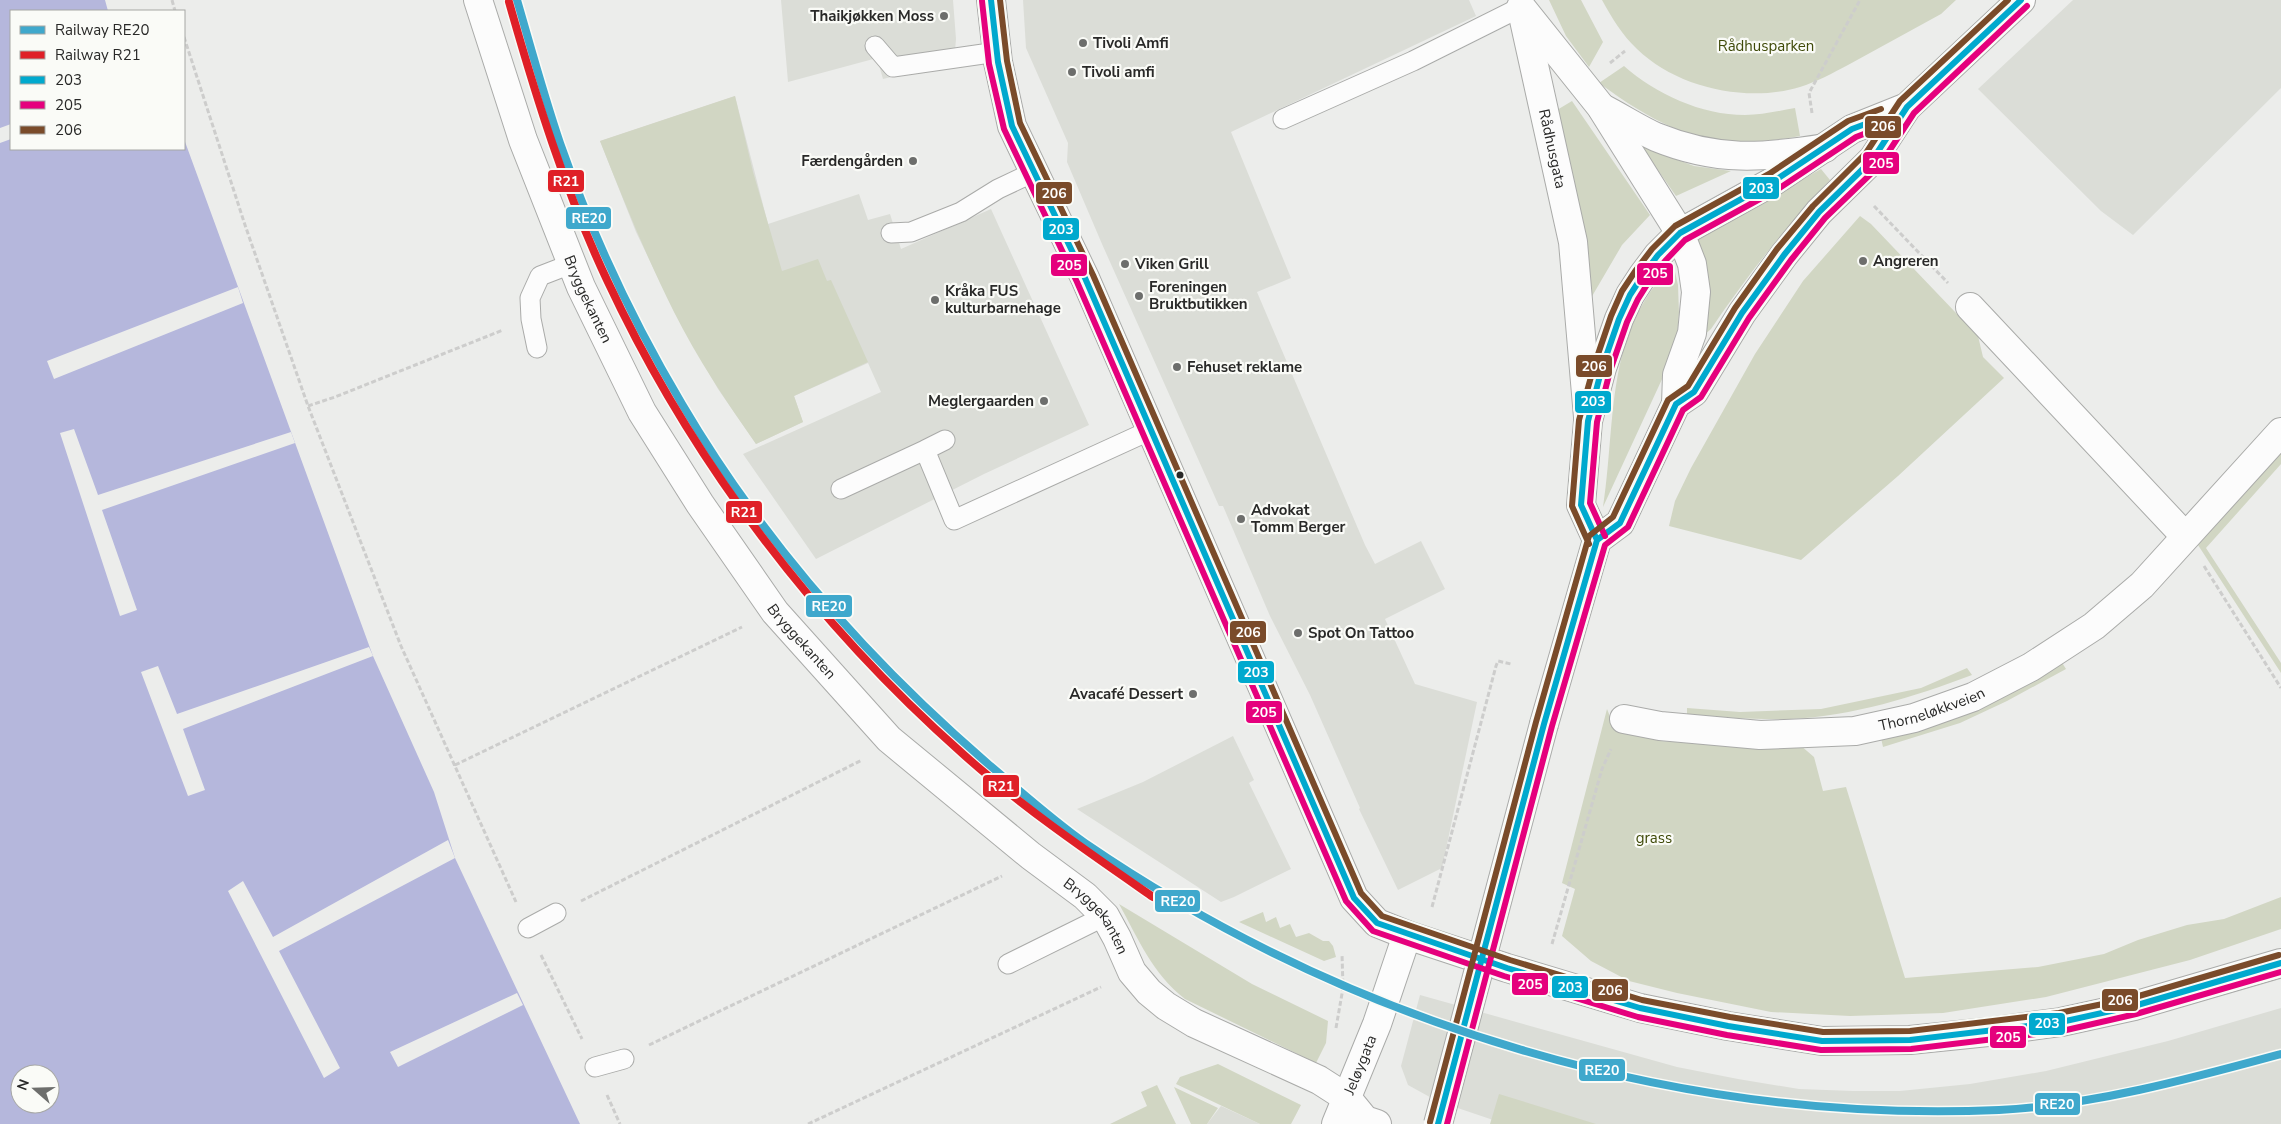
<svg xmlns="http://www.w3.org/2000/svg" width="2281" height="1124" font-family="'Nunito Sans',sans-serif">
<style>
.built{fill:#dbddd7}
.green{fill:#d1d6c3}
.water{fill:#b5b7dc;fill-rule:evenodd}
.pier{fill:#ecedeb}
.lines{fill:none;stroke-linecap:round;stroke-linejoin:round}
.service-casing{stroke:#aaaba9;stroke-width:21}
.minor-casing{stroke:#aaaba9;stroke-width:30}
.tertiary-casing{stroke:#aaaba9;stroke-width:30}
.trunk-casing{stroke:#aaaba9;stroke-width:30}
.path{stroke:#cdcdcc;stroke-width:3;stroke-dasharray:5 2.5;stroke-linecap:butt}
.service{stroke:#fcfcfc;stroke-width:19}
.minor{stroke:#fcfcfc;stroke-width:28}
.tertiary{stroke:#fcfcfc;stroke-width:28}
.trunk{stroke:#fcfcfc;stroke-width:28}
.trunk-bridge-casing{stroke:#aaaba9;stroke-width:30;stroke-linecap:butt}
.trunk-bridge{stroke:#fcfcfc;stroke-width:28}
.bus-1-casing{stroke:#fafbf7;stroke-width:10}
.bus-2-casing{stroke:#fafbf7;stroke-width:10}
.bus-3-casing{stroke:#fafbf7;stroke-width:10}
.bus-1{stroke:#00a9ce;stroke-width:6}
.bus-2{stroke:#e5007d;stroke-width:6}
.bus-3{stroke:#7a4b2a;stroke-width:6}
.rail-1-casing{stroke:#fafbf7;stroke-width:11}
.rail-2-casing{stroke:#fafbf7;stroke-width:11}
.rail-1{stroke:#3fa8cc;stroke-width:8}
.rail-2{stroke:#df2027;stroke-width:8}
.poi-dot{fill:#6d6e6c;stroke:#fafbf7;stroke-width:2}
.bus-dot{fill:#292928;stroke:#fafbf7;stroke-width:2}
.labels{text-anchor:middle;stroke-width:4.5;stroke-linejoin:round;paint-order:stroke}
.poi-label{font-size:15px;font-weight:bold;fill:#292928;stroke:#fafbf7;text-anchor:start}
.park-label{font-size:15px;fill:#3f4a09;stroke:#fafbf7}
.street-label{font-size:15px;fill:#292928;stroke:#fafbf7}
.line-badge{stroke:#fafbf7;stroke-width:2}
.badge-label{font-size:14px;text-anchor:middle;font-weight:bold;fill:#fff}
</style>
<rect width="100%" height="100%" fill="#ecedeb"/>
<path class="built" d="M781,0H953L956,39L954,62L883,79L877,58L788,82Z
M1023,0H1469L1476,16L1231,132L1291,278L1257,292L1365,545L1375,564L1421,541L1445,589L1385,619L1415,684L1477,702L1442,868L1398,890L1359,809L1360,808L1310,695L1270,616L1223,506H1219L1102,244L1067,162L1068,143L1026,48Z
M2073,0H2281V88L2133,235L2101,211L1978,89Z
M735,96L768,224L859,194L868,220L890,214L901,249L991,209L1089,425L984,474L816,559L743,454L881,392L868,363L794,396L803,422L756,444L718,389L675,313L636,232L600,141Z
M1233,736L1254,780L1249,783L1291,869L1234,897L1221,902L1077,809L1143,782Z
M1420,995L1677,1067L1738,1079L1799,1089L1853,1091H1900L1970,1084L2046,1071L2168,1041L2281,1008V1124H1505L1437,1101L1408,1085L1401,1066Z
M1221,1106L1260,1124H1207Z"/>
<path class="green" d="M1549,0H1581L1603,42L1589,67L1566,36Z
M1602,0H1956L1941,14C1910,31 1879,48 1848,65C1833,73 1816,82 1800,87C1747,103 1677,88 1637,49C1622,35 1612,18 1602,0Z
M1624,66C1656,94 1701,115 1745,115C1761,115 1778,111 1795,108L1800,136C1713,152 1669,134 1599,83Z
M735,96L753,172L782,271L818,259L827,281L831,280L868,362L794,396L803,422L756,444C726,401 697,358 674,312C646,256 623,199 600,141Z
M1572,101L1650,215L1622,245L1591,298L1577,194L1557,110Z
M1641,146L1694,166L1731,171L1676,196Z
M1821,169L1830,180C1786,226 1747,276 1711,329L1704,335L1705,265L1697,238Z
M1860,216L1871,224L1978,336L1983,357L2004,378L1898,476L1801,560L1669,526L1675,501L1691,468L1755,354L1803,281Z
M1673,263L1678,285L1679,313L1677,337L1669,364L1603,507C1611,456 1610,396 1624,348C1633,316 1651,287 1673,263Z
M2281,451V464L2206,548L2281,663V673L2198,545Z
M2061,661L2066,669L2007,701L1960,723L1883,747L1881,738Z
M1967,668L1972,675C1914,697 1853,716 1790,719C1756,720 1721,717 1687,715V708L1740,712L1821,709L1921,688Z
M1607,709L1615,729L1660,741L1779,749L1800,745L1814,757L1823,791L1846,787L1905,978L2038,967L2104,954L2138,940L2187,925L2224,919L2281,897V929L2190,960L2046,997L1943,1013L1850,1016L1771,1012L1677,993L1629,981L1591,961L1562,936L1575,889L1562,883Z
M1119,904L1252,984L1328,1021L1326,1043L1316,1063L1185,999C1152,973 1139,940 1119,904Z
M1263,912L1266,922L1276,917L1280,928L1290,924L1296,937L1309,933L1323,941H1329L1333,946L1336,957L1324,961L1239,922Z
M1218,1064L1301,1105L1291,1124H1260L1176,1084L1180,1077Z
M1157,1085L1176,1124H1110L1147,1106L1141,1092Z
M1174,1087L1218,1108L1207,1124H1191Z
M1499,1094L1596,1124H1490Z"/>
<path class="water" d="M0,0H105L108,11H11V149H184V139L373,656L434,792L455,858L580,1124H0ZM20,1074H50V1104H20Z"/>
<path class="pier" d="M11,124V139L0,143V128Z
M238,287L243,303L54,379L47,361Z
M74,429L98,495L291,432L295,443L102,510L137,610L120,616L60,433Z
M369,647L373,656L183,729L205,790L188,796L141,672L158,666L177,714Z
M448,840L455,858L279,951L340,1068L324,1078L228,891L243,881L273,937Z
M517,993L523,1005L398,1067L390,1052Z"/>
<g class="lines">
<g class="service-casing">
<path id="service" d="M875,46L893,67L997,52
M1283,119L1413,61L1521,7
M891,233L911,232L961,212L998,189L1034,172
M537,348L531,319L530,298L540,276L571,264
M925,450L945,440
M841,489L925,450L954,520L1151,430
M528,928L556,913
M1008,964L1105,916
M595,1067L624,1059"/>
</g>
<g class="minor-casing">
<g id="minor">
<path id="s1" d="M478,0L523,140L581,287L642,412L700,504L775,612L889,739L1031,856L1085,896L1105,916L1117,938L1132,972L1149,992L1166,1006L1194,1023L1319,1080L1347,1098L1365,1120L1377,1124"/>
<path d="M1970,307L2185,536"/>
<path id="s2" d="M1624,719L1660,726L1760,735L1855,731L1914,718L1973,697L2031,667L2094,626L2142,585L2281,432"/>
<path id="s3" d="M1336,1124L1377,1024L1407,935"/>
</g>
</g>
<g class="tertiary-casing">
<g id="tertiary">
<path d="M991,0L998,62L1012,126L1085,278L1354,898L1377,923L1407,935L1507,968L1640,1008L1728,1026L1822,1041L1910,1040L1988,1032L2061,1022L2134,1006L2281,963"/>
<path d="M1521,7L1601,107L1680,233L1692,264L1696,292L1692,333L1677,375L1676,404"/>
<path id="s4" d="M1522,11L1573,242L1588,417"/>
<path d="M1602,108C1620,117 1638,129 1656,137C1717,162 1763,158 1825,148"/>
</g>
</g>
<g class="trunk-casing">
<path id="trunk" d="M1597,540L1581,505L1588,421L1602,368L1619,319L1630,295L1643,275L1658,255L1680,233L1774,181L1852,129L1907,107
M1544,724L1597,540L1620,523L1676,404L1694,392L1742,313L1784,255L1819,212L1873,159L1907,107L2021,0"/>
</g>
<path class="path" d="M172,0L175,11
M184,37L245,225L308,406L401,646L516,902
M1610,63L1625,51
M1812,113L1809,93L1860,0
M1874,206L1948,283
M308,406L335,397L503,330
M2204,566L2281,688
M455,765L742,627
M581,901L862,760
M1432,907L1496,666L1498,661L1511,664
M1552,944L1602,769L1611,749
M541,955L582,1039
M1336,1028L1343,988L1342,954
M649,1045L1002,876
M607,1095L620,1124
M808,1124L1101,987"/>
<use href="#service" class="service"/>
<use href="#minor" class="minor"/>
<use href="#tertiary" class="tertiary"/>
<use href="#trunk" class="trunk"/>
<g class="trunk-bridge-casing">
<path id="trunk-bridge" d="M1438,1124L1544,724"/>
</g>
<use href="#trunk-bridge" class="trunk-bridge"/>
<g class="bus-1-casing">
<path id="bus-1" d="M991,0L998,62L1012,126L1085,278L1354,898L1377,923L1507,968L1640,1008L1728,1026L1822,1041L1910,1040L2061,1022L2134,1006L2281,963
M1597,540L1581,505L1588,421L1602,368L1619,319L1630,295L1643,275L1658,255L1680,233L1774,181L1852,129L1884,117
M1438,1124L1544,724L1597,540L1620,523L1676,404L1694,392L1742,313L1784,255L1819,212L1873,159L1907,107L2021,0"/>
</g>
<g class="bus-2-casing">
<path id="bus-2" d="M982,1L989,64L1004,129L1077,282L1346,901L1373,931L1504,976L1638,1017L1727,1035L1821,1050L1911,1049L2062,1031L2136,1014L2281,972
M1605,536L1590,503L1597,422L1610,371L1627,322L1638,299L1650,280L1665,261L1685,240L1778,189L1856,137L1887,125
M1447,1124L1552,726L1605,545L1628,527L1683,410L1701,397L1749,318L1791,260L1825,218L1880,165L1914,113L2027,6"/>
</g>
<g class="bus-3-casing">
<path id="bus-3" d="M1000,0L1007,61L1020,123L1093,275L1361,893L1382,916L1510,960L1642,1000L1730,1017L1823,1032L1910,1031L2059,1013L2132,998L2279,955
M1589,544L1572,506L1579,420L1594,366L1611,316L1622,291L1636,270L1652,249L1675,226L1769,174L1848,121L1881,109
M1430,1122L1536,722L1589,536L1613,517L1668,400L1688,386L1735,308L1777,249L1813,206L1866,153L1900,101L2008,0"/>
</g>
<use href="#bus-1" class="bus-1"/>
<use href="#bus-2" class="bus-2"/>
<use href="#bus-3" class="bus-3"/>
<g class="rail-1-casing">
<path id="rail-1" d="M517,0C531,48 544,96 560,143C592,234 633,322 682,404C762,540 868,660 987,763C1019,790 1051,819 1085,843C1350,1024 1677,1124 1999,1110C2094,1105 2189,1079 2281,1054"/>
</g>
<g class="rail-2-casing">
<path id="rail-2" d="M509,2C536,97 565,191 607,280C691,460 815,623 963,754C1022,807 1088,852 1153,897"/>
</g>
<use href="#rail-1" class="rail-1"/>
<use href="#rail-2" class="rail-2"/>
</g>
<g class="poi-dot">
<circle cx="944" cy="16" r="5"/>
<circle cx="1083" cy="43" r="5"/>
<circle cx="1072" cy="72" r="5"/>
<circle cx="913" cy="161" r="5"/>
<circle cx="1863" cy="261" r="5"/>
<circle cx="1125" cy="264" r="5"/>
<circle cx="1139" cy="296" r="5"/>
<circle cx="935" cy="300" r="5"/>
<circle cx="1177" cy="367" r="5"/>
<circle cx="1044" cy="401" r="5"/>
<circle cx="1241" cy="519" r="5"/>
<circle cx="1298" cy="633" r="5"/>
<circle cx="1193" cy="694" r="5"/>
</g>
<circle class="bus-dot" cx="1180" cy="475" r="4.5"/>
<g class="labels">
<g class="poi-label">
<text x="934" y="21" text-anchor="end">Thaikjøkken Moss</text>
<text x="1093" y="48">Tivoli Amfi</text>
<text x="1082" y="77">Tivoli amfi</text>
<text x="903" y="166" text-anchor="end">Færdengården</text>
<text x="1873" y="266">Angreren</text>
<text x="1135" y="269">Viken Grill</text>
<text x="1149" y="292">Foreningen<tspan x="1149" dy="17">Bruktbutikken</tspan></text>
<text x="945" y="296">Kråka FUS<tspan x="945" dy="17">kulturbarnehage</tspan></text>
<text x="1187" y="372">Fehuset reklame</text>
<text x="1034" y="406" text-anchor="end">Meglergaarden</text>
<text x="1251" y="515">Advokat<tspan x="1251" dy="17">Tomm Berger</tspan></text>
<text x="1308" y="638">Spot On Tattoo</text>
<text x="1183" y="699" text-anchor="end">Avacafé Dessert</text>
</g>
<g class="park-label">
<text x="1766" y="51">Rådhusparken</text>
<text x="1654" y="843">grass</text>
</g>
<g class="street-label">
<text dy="5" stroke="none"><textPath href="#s4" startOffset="141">Rådhusgata</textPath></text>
<text dy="5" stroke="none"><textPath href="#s1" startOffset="319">Bryggekanten</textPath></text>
<text dy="5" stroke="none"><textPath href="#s1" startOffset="724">Bryggekanten</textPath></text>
<text dy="5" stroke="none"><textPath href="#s2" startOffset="312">Thorneløkkveien</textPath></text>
<text dy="5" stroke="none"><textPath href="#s1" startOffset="1129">Bryggekanten</textPath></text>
<text dy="5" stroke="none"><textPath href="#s3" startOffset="64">Jeløygata</textPath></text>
</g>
</g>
<g class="line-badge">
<rect x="1864" y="115" width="38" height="24" rx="5" fill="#7a4b2a"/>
<rect x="1862" y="151" width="38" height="24" rx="5" fill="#e5007d"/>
<rect x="547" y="169" width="38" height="24" rx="5" fill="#df2027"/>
<rect x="1742" y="176" width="38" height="24" rx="5" fill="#00a9ce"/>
<rect x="1035" y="181" width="38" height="24" rx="5" fill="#7a4b2a"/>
<rect x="565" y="206" width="47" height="24" rx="5" fill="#3fa8cc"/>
<rect x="1042" y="217" width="38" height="24" rx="5" fill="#00a9ce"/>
<rect x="1050" y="253" width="38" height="24" rx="5" fill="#e5007d"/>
<rect x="1636" y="262" width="38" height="24" rx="5" fill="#e5007d"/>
<rect x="1575" y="354" width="38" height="24" rx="5" fill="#7a4b2a"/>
<rect x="1574" y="390" width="38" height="24" rx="5" fill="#00a9ce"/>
<rect x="725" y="500" width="38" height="24" rx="5" fill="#df2027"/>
<rect x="805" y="594" width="48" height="24" rx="5" fill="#3fa8cc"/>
<rect x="1229" y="620" width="38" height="24" rx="5" fill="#7a4b2a"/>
<rect x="1237" y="660" width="38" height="24" rx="5" fill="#00a9ce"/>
<rect x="1245" y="700" width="38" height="24" rx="5" fill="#e5007d"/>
<rect x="982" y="774" width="38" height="24" rx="5" fill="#df2027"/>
<rect x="1154" y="889" width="47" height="24" rx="5" fill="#3fa8cc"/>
<rect x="1511" y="972" width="38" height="24" rx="5" fill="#e5007d"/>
<rect x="1551" y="975" width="38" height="24" rx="5" fill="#00a9ce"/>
<rect x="1591" y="978" width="38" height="24" rx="5" fill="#7a4b2a"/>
<rect x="2101" y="988" width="38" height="24" rx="5" fill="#7a4b2a"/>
<rect x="2028" y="1012" width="38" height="24" rx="5" fill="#00a9ce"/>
<rect x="1989" y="1025" width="38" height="24" rx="5" fill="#e5007d"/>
<rect x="1578" y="1058" width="48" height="24" rx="5" fill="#3fa8cc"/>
<rect x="2034" y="1092" width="47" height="24" rx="5" fill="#3fa8cc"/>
</g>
<g class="badge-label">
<text x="1883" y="131">206</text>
<text x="1881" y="168">205</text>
<text x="566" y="186">R21</text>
<text x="1761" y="193">203</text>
<text x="1054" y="198">206</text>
<text x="589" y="223">RE20</text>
<text x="1061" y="234">203</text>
<text x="1069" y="270">205</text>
<text x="1655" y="278">205</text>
<text x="1594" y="371">206</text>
<text x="1593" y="406">203</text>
<text x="744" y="517">R21</text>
<text x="829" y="611">RE20</text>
<text x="1248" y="637">206</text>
<text x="1256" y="677">203</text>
<text x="1264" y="717">205</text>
<text x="1001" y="791">R21</text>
<text x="1178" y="906">RE20</text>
<text x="1530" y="989">205</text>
<text x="1570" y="992">203</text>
<text x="1610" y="995">206</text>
<text x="2120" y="1005">206</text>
<text x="2047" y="1028">203</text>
<text x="2008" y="1042">205</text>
<text x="1602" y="1075">RE20</text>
<text x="2057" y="1109">RE20</text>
</g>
<rect x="10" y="10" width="175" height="140" fill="#fafbf7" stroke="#a6a7a4"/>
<rect x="20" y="26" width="25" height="8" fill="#3fa8cc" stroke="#a6a7a4"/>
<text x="55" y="35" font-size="15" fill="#292928">Railway RE20</text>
<rect x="20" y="51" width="25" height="8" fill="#df2027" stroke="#a6a7a4"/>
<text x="55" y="60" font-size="15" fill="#292928">Railway R21</text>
<rect x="20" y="76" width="25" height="8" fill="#00a9ce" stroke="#a6a7a4"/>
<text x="55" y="85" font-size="15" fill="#292928">203</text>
<rect x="20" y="101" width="25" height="8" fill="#e5007d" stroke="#a6a7a4"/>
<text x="55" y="110" font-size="15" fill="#292928">205</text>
<rect x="20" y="126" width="25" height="8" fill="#7a4b2a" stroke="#a6a7a4"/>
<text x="55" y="135" font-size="15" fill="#292928">206</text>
<g transform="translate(35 1089) rotate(290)"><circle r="24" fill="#fafbf7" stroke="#a6a7a4"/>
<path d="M0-4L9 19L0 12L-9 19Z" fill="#6d6e6c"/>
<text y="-8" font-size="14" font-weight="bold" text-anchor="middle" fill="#292928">N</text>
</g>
</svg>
